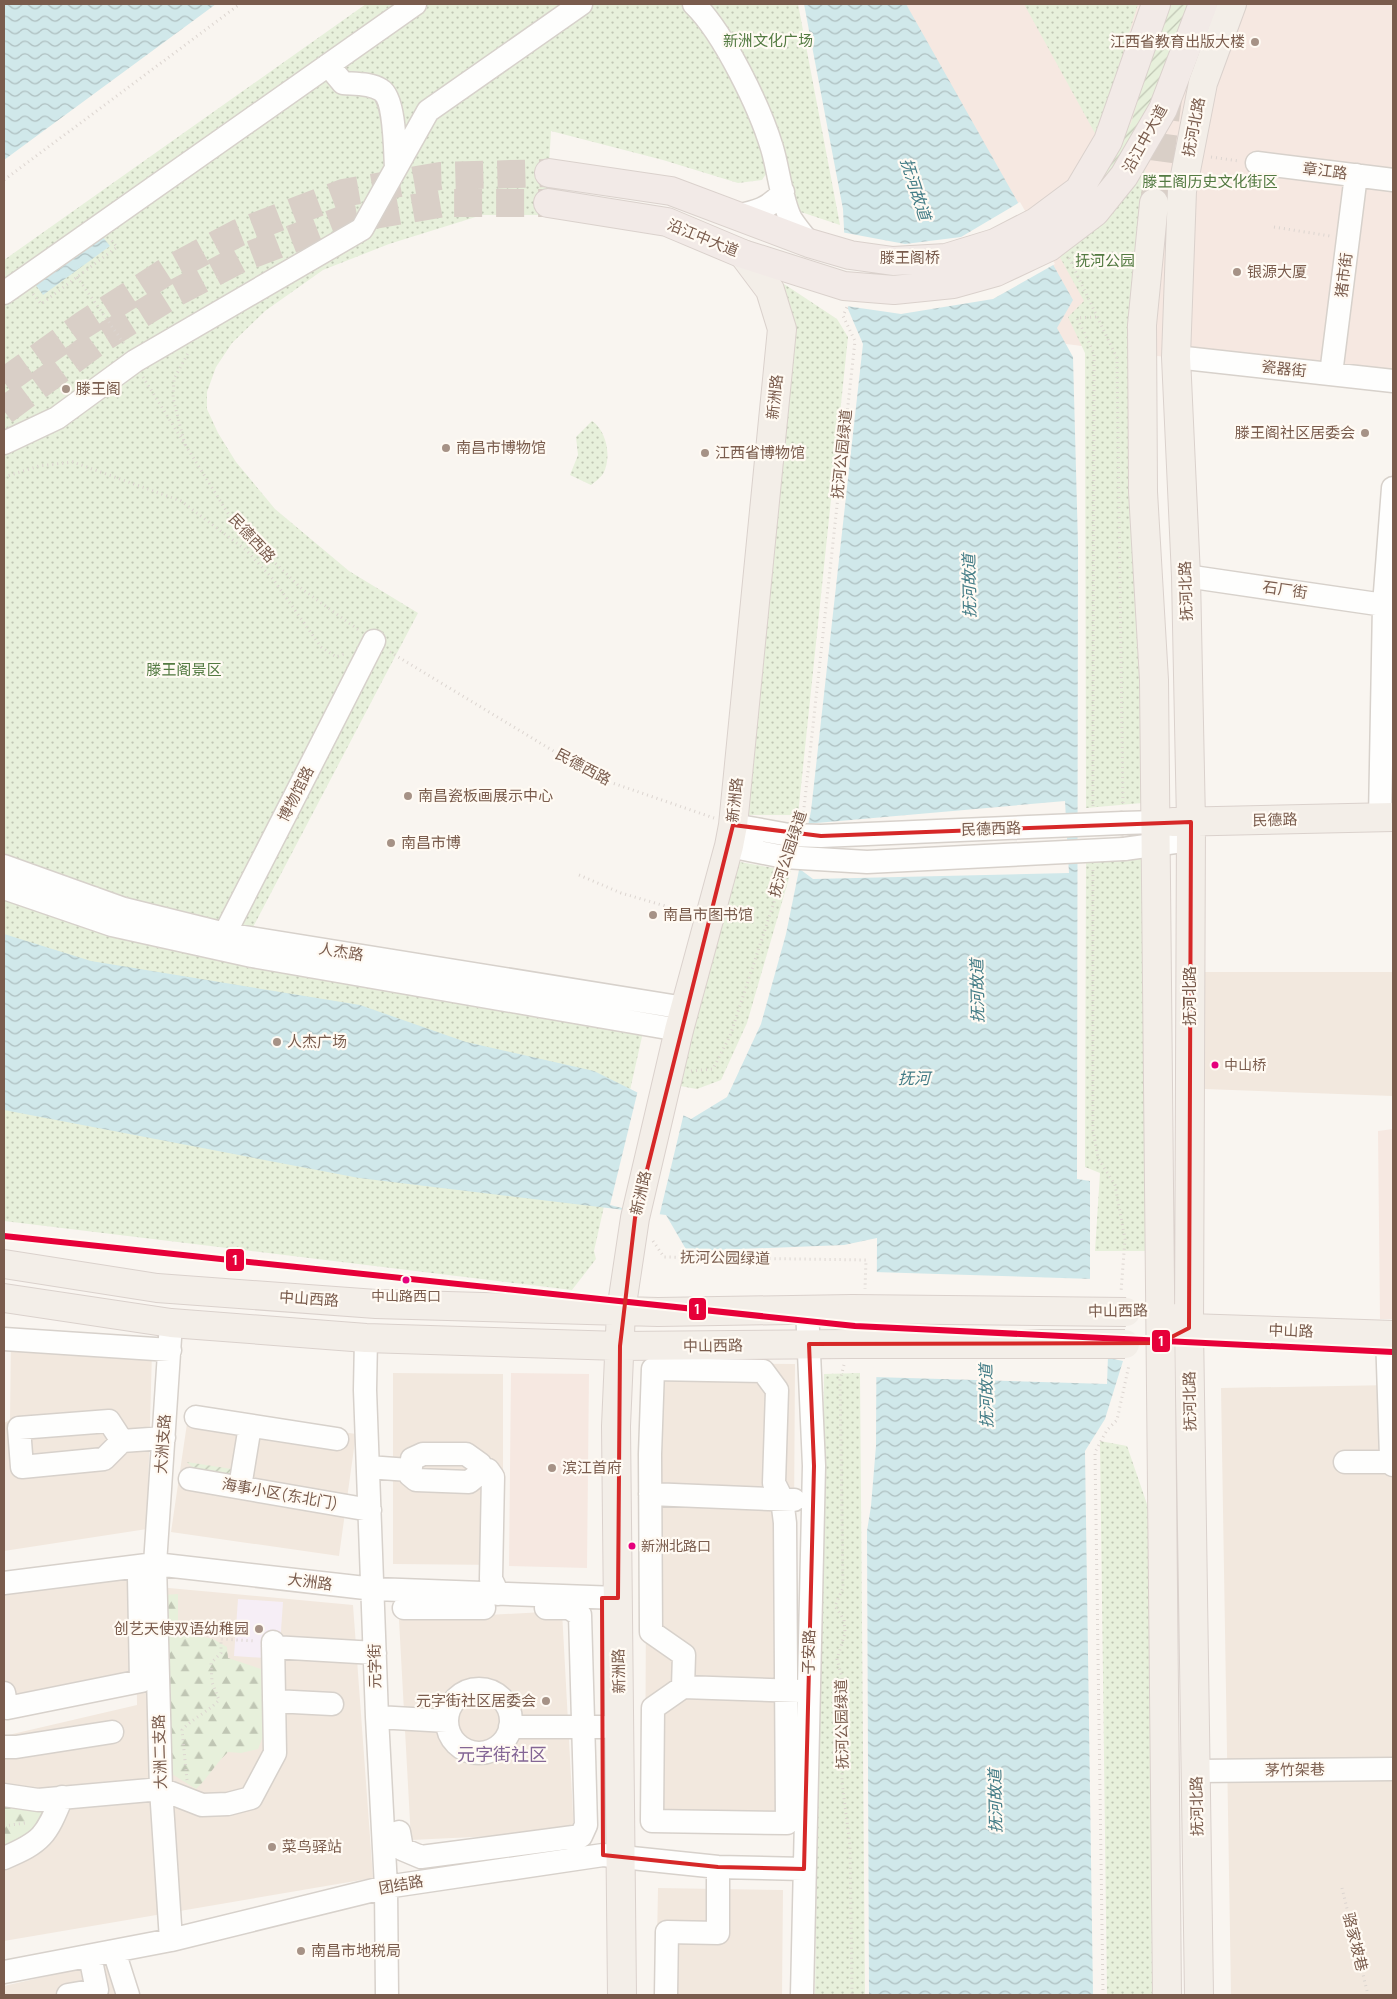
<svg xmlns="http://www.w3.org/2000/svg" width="1397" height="1999" font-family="Manrope,'Noto Sans SC',sans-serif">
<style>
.residential{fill:#f2e8de}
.commercial{fill:#f6e8e1}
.education{fill:#f6eef6}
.grass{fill:url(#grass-dots)}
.forest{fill:url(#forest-firs)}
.garden{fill:url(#garden-furrows)}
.water{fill:url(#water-waves)}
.pier{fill:#f9f5f0}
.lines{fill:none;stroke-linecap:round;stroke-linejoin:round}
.major-tunnel{stroke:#d9cfc7;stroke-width:28;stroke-dasharray:28 14;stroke-linecap:butt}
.highway-tunnel{stroke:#d9cfc7;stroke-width:28;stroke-dasharray:28 14;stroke-linecap:butt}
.minor-casing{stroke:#d7d1cb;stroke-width:25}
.major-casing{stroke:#dad1cc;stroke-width:30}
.highway-casing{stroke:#dad1cc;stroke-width:30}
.path{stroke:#dcd5d0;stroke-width:3;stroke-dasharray:1 4;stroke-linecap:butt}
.minor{stroke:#fefefd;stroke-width:22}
.major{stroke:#f3eee8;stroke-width:28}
.highway{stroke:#f2eae7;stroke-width:28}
.minor-bridge-casing{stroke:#d7d1cb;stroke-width:25;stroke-linecap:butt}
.major-bridge-casing{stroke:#dad1cc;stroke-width:30;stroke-linecap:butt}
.minor-bridge{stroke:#fefefd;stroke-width:22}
.major-bridge{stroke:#f3eee8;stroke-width:28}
.metro-1-casing{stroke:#fffaf3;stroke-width:10}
.metro-1{stroke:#e60039;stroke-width:6}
.marked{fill:none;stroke:#d62828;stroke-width:4;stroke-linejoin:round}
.poi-dot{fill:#a69286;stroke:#fffaf3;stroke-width:2}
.bus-dot{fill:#e5007d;stroke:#fffaf3;stroke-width:2}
.labels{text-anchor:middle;stroke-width:4.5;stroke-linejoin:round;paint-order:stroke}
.bus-label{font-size:14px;fill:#7a5c4d;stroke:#fffaf3;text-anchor:start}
.park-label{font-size:15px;fill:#537a41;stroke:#fffaf3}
.poi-label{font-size:15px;fill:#7a5c4d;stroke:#fffaf3;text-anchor:start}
.street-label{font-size:15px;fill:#7a5c4d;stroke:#fffaf3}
.water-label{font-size:16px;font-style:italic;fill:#437c86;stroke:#fffaf3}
.quarter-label{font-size:18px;fill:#846695;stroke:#fffaf3}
.line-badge{stroke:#fffaf3;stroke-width:2}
.badge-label{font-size:14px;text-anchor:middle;font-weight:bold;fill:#fff}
</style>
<defs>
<pattern id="grass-dots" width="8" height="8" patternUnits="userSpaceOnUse" patternTransform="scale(1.25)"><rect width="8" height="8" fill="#e7f0db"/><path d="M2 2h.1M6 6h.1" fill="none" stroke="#c0c6b4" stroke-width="1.8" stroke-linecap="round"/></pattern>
<pattern id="forest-firs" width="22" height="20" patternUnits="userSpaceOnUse" patternTransform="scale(1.25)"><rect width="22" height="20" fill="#e7f0db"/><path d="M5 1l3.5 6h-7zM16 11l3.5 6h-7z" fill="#c0c6b4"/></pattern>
<pattern id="garden-furrows" width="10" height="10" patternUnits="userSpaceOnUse" patternTransform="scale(1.25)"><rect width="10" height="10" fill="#e7f0db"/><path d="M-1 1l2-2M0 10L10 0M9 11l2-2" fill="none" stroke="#c0c6b4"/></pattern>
<pattern id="water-waves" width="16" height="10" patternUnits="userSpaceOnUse" patternTransform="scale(1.25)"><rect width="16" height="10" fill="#d0e8ea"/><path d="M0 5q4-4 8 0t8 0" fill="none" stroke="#aebfc0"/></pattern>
</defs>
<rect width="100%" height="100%" fill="#f9f5f0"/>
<path class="residential" d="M1202,972H1393V1096L1205,1089Z
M11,1337L152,1352L147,1529L4,1551V1423L10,1420Z
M647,1363L795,1364L792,1830L645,1829Z
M393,1373L503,1374V1565L393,1564Z
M1393,1385V1995H1231L1221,1388Z
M189,1410L356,1434L339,1556L171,1532Z
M130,1573L132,1690L4,1714V1590Z
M158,1587L353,1605L373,1878L4,1941V1736L137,1705L136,1590Z
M562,1611L574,1832L411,1840L399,1620Z
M658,1888L783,1890L782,1995H656Z
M126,1958L128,1995H4V1986Z"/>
<path class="commercial" d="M864,4H1393V387L1036,340Z
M1393,1129V1319H1380L1378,1131Z
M511,1373L589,1374L587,1568L509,1566Z"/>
<path class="education" d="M238,1599L283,1602L279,1659L234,1656Z"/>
<path class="grass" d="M366,4H684L697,16L750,109L768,171L762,180L738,183L663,160L551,131L546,215H482L389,244L323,270L265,311L232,343L216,367L207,392V409L218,433L236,462L275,509L349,571L418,613L252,929L652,992L594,1251L596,1259L572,1290L4,1221V260Z
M701,4H798L840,225L798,211Z
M1024,4H1138L1097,137Z
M1145,170L1142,803L1086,808L1085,353L1068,317L1084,301L1057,252Z
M778,280L837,319L848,337L798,815H745L792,314Z
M592,421C607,431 612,458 603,474C600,478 595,482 591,485L570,475L578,455L576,437Z
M1147,852L1153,1251H1095L1100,1173L1085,1167L1086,858Z
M734,861L791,871L747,1023L721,1080L697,1089L680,1086Z
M860,1373L865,1995H815L824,1374Z
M1100,1441L1127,1446L1149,1510L1152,1995H1107Z"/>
<path class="forest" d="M178,1594V1632L213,1639L227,1647L228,1658L261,1669L264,1734L258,1749L241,1753L228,1752C216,1763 208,1778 196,1789L167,1771L164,1595Z
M4,1803L43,1805L46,1812C39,1831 21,1839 4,1847Z"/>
<path class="garden" d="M1167,4H1195L1133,143L1095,193L1089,187L1131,123Z
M187,1462L238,1470L235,1496L197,1472Z"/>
<path class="water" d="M4,4H216L4,160Z
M804,4H906L1073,300L1057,328L1073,357L1078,545L1077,1179L1090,1181V1354L1123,1361L1105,1419L1085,1451L1093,1995H869L867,1531L871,1506L876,1446L877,1238L844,1245L687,1251L666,1215L359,1178L4,1110V934L91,961L360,1005L466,1042L594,1071L691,1119L727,1097L761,1024L786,934L811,811L863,344L848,309L843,209Z
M98,231L110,246L43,295L32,280Z"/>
<path class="pier" d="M1020,202L1055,264L993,299L901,314L846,306L841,232L905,244L961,237Z
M1065,801L1069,873L813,879L797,867L805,824Z
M638,1090L684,1113L659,1217L610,1205Z
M874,1272L1093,1279V1352L1108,1356L1107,1384L873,1377Z"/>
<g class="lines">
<path class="major-tunnel" d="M1154,203L1168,98"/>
<path class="highway-tunnel" d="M4,382L83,325L172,268L238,233L343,193L440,176L549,173
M4,411L101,339L175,293L240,259L339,221L444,203H548"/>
<g class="minor-casing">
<path id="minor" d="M694,4C724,33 760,108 772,148C778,167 782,203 791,219C796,227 803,235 809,243
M328,65L343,83C355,84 371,83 381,90C395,98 395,151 396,168
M1257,163L1393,180
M735,216C756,212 769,209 783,192
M4,293L415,4
M1176,357L1393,381
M1331,374L1356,175
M4,443L57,418L135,361L362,229L428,111L581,4
M1186,576L1384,605
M1380,818L1384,605L1393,488
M1123,823L1156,822
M733,825L789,835
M729,846L784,857
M1124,849L1190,840
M4,866L124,909L225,934L685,1008
M4,888L112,925L252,956L679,1030
M219,945L374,641
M1387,1334L1391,1457L1393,1465
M366,1338L365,1390L377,1717L386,1887L387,1995
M4,1339L170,1350
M653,1369L763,1371L777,1390L774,1483L782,1499L785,1523L787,1823L652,1821L653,1708L683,1687L684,1655L651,1632L650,1454Z
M196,1417L337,1439
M122,1441L104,1459L22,1467L19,1428L109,1421L122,1441L164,1438
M423,1454H466L480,1464V1473L469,1482L416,1480L410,1475L412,1459Z
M1345,1462H1392
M368,1467L409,1470
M480,1469L488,1470L493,1477L491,1579L498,1594
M190,1479L370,1510
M240,1487L250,1426
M650,1494L794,1500
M4,1583L155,1564L374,1589L618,1598
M404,1608H484
M273,1647L375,1653
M683,1687L800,1691
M447 1721a32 32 0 1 1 64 0a32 32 0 1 1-64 0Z
M4,1693L7,1708L141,1681L139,1577L155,1564
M274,1701L332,1704
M377,1717L447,1721
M510,1727H603
M4,1747H16L112,1732
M1197,1771L1393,1769
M4,1795L38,1800L161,1789L202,1805L228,1804L251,1798L275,1753L273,1642
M399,1832L402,1849L421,1857L581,1836L586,1825L580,1615L569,1608H546
M4,1858C42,1842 46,1836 62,1797
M171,1940L161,1789L155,1564L171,1323
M114,1951L128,1995
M4,1972L171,1940L386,1887L603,1855L718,1867L804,1869
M68,1995L97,1990L90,1956
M666,1995L667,1932L718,1933V1867
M802,1995L814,1466L807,1308"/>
</g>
<g class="major-casing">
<path id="major" d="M1154,203L1142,325L1143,492L1154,680L1167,1995
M1173,822L1393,817
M4,1264L157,1288L376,1304L658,1312L852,1309
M4,1298L171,1323L366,1338L620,1346L850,1344
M1173,1318L1189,1328L1393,1335
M622,1995L616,1426L621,1311L635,1218L679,1030L729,846L733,825L782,329L770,290L743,254
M1199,1995L1189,1328L1191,822L1186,576L1176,357L1182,191L1203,83L1232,4"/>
</g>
<g class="highway-casing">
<path id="highway" d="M549,173L671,191L809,243L850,255L893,261L946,258L995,243L1036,222L1079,190L1108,141L1156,4
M548,203L667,222L743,254L844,286L894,290L953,284L996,272L1049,247L1095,212L1124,176L1163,109L1203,4"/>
</g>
<path class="path" d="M1211,157L1239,161
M4,180L240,4
M1274,227L1330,236
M1069,258L1117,358L1123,805
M77,277L125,345
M33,294L41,304L117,247L111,240
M143,377L234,523L302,589L360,631
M185,445L173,398L174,379L188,353
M4,477L39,466L73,462L181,501L246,550L273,579L321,647L336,657L346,653
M390,652L598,778L714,818
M1093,806L1094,353L1077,318L1097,317
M803,817L855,341L843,316L847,307
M1093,870V1130L1098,1158L1115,1185L1125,1239L1121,1292
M579,875L621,893L689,913
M691,1071L713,1069L730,1036L783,875
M653,1241L664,1257L866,1260L865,1289
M844,1365L840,1380L843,1588L835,1606L844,1620L845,1633L837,1659L842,1678V1783L850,1844L852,1995
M187,1780L182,1730C193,1718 208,1712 219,1700L212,1682L211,1663L221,1653V1639L256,1641
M4,1826L25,1823
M1342,1888L1368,1995
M1103,1995L1095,1452L1107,1430L1117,1420L1129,1365"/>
<use href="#minor" class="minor"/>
<use href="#major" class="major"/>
<use href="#highway" class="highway"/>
<g class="minor-bridge-casing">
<path id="minor-bridge" d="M789,835L821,836L1123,823
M784,857L867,862L1124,849"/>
</g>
<g class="major-bridge-casing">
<path id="major-bridge" d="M852,1309L1126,1312
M850,1344H1125"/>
</g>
<use href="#minor-bridge" class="minor-bridge"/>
<use href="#major-bridge" class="major-bridge"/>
<g class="metro-1-casing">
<path id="metro-1" d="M4,1236L855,1326L1393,1352"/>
</g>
<use href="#metro-1" class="metro-1"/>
</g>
<path class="marked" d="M1191,822L1189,1328L1160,1343L809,1344L814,1466L804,1869L718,1867L603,1855L602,1598H618L620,1346L635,1218L733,825L821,836Z"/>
<g class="poi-dot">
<circle cx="1255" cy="42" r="5"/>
<circle cx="1237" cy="272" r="5"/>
<circle cx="66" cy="389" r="5"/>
<circle cx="1365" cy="433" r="5"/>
<circle cx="446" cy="448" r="5"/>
<circle cx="705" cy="453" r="5"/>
<circle cx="408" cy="796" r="5"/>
<circle cx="391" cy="843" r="5"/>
<circle cx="653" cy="915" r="5"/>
<circle cx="277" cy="1042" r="5"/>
<circle cx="552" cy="1468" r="5"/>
<circle cx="259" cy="1629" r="5"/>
<circle cx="546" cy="1701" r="5"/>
<circle cx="272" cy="1847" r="5"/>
<circle cx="301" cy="1951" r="5"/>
</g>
<g class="bus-dot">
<circle cx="1215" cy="1065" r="4.5"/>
<circle cx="406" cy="1280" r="4.5"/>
<circle cx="632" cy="1546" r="4.5"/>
</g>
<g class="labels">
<g class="bus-label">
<text x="1224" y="1070">中山桥</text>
<text x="406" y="1301" text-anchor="middle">中山路西口</text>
<text x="641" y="1551">新洲北路口</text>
</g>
<g class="park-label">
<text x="768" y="46">新洲文化广场</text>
<text x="1210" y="187">滕王阁历史文化街区</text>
<text x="1105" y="266">抚河公园</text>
<text x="184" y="675">滕王阁景区</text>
</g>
<g class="poi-label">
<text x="1245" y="47" text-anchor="end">江西省教育出版大楼</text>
<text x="1247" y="277">银源大厦</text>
<text x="76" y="394">滕王阁</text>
<text x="1355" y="438" text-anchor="end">滕王阁社区居委会</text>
<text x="456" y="453">南昌市博物馆</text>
<text x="715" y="458">江西省博物馆</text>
<text x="418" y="801">南昌瓷板画展示中心</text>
<text x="401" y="848">南昌市博</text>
<text x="663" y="920">南昌市图书馆</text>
<text x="287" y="1047">人杰广场</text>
<text x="562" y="1473">滨江首府</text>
<text x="249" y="1634" text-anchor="end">创艺天使双语幼稚园</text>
<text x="536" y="1706" text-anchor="end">元字街社区居委会</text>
<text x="282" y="1852">菜鸟驿站</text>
<text x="311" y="1956">南昌市地税局</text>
</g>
<g class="street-label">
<text transform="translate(1194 127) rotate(-79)" y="5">抚河北路</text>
<text transform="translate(1145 139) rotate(-61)" y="5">沿江中大道</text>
<text transform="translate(1325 171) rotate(7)" y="5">章江路</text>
<text transform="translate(703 238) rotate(22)" y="5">沿江中大道</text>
<text x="910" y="263">滕王阁桥</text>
<text transform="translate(1344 275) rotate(-83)" y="5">猪市街</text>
<text transform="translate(1284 369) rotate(6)" y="5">瓷器街</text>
<text transform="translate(775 397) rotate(-84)" y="5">新洲路</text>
<text transform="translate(842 454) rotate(-84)" y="5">抚河公园绿道</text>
<text transform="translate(252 538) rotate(47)" y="5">民德西路</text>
<text transform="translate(1285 590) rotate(8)" y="5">石厂街</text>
<text transform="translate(1186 591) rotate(-92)" y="5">抚河北路</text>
<text transform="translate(583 767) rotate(28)" y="5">民德西路</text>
<text transform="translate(296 794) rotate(-63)" y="5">博物馆路</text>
<text transform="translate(735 800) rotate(-84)" y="5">新洲路</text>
<text transform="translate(1275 820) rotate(-1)" y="5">民德路</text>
<text transform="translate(991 829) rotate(-2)" y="5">民德西路</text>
<text transform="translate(788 854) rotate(-72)" y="5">抚河公园绿道</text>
<text transform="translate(341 952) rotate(9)" y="5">人杰路</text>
<text transform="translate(1190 996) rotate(-90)" y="5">抚河北路</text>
<text transform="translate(641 1193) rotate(-77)" y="5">新洲路</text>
<text transform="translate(725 1258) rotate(1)" y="5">抚河公园绿道</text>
<text transform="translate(309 1299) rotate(4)" y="5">中山西路</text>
<text transform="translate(1118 1311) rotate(-1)" y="5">中山西路</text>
<text transform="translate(1291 1331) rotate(2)" y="5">中山路</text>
<text transform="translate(713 1346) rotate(-1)" y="5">中山西路</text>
<text transform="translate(1190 1401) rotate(-91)" y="5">抚河北路</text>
<text transform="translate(163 1444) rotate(-86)" y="5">大洲支路</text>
<text transform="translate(280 1494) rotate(10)" y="5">海事小区(东北门)</text>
<text transform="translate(310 1582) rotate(7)" y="5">大洲路</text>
<text transform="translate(809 1652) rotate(-89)" y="5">子安路</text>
<text transform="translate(375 1666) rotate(-91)" y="5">元字街</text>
<text transform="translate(619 1671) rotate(-91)" y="5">新洲路</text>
<text transform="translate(842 1724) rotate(-91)" y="5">抚河公园绿道</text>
<text transform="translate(160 1752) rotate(-92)" y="5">大洲二支路</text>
<text transform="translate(1295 1770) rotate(-1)" y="5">茅竹架巷</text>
<text transform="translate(1197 1806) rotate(-91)" y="5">抚河北路</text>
<text transform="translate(401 1885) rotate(-10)" y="5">团结路</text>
<text transform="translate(1355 1942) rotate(76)" y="5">骆家坡巷</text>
</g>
<g class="water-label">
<text transform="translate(916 189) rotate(72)" y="6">抚河故道</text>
<text transform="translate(969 586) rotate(-91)" y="6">抚河故道</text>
<text transform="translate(977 991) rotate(-91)" y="6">抚河故道</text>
<text x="914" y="1084">抚河</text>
<text transform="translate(986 1396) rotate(-91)" y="6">抚河故道</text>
<text transform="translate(995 1801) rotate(-91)" y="6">抚河故道</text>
</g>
<g class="quarter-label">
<text x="502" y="1761">元字街社区</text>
</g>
</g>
<g class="line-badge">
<rect x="225" y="1248" width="20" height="24" rx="5" fill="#e60039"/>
<rect x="688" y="1297" width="19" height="24" rx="5" fill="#e60039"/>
<rect x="1151" y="1329" width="20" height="24" rx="5" fill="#e60039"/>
</g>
<g class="badge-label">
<text x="235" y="1265">1</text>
<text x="697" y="1314">1</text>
<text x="1161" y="1346">1</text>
</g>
<rect width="1397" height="1999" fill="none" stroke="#7a5c4d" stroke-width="10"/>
</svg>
